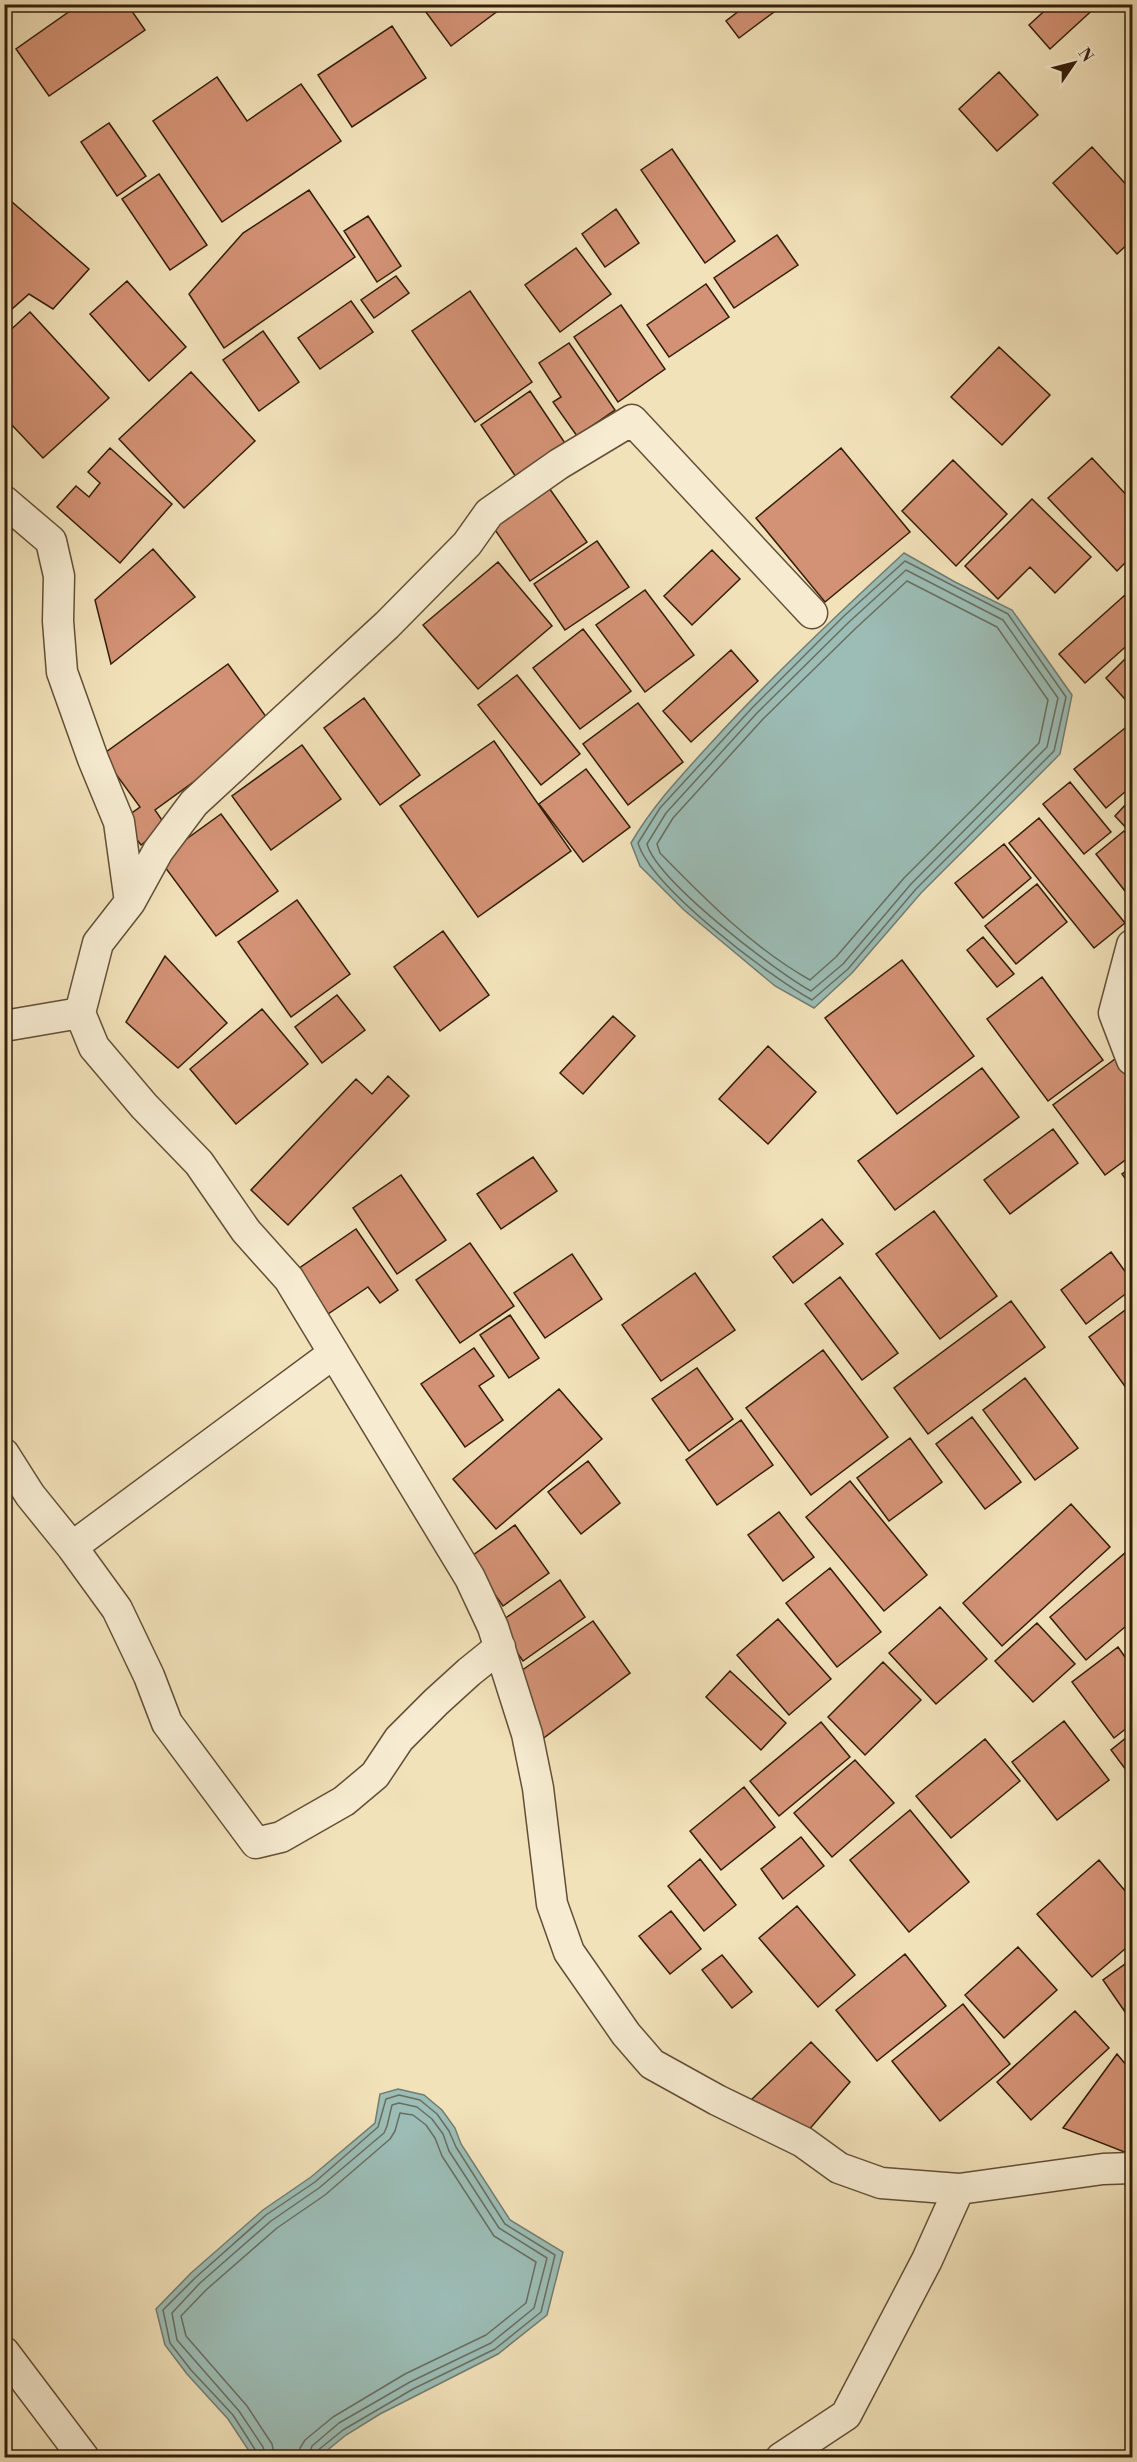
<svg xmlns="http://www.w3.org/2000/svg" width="1137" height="2462" font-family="'Libre Bodoni',serif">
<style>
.water{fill:#9cbdb6;stroke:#727d71;stroke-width:1.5}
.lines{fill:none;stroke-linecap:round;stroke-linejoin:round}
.shore{stroke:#686e60;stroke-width:1.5}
.building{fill:#d39275;stroke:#331e0a;stroke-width:1.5}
.minor-casing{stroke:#634f36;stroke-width:33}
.minor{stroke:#f7ecd2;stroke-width:30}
</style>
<rect width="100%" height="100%" fill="#f2e2ba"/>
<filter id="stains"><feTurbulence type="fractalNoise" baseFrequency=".00333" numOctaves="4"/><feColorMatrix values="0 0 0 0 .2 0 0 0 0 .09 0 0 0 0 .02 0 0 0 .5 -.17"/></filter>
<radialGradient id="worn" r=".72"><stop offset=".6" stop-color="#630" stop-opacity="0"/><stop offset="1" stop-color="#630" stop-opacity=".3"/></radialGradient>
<path class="water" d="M904,553L955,582L1012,610L1072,695L1060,754L921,893L852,973L814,1008L775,986L684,910L640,866L631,843C654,804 681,776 711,743C772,676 838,614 904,553Z
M398,2089L424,2095L442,2110L455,2128L461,2144L510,2220L563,2252L547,2315L498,2354L380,2414L346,2435L319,2457H253L228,2419L187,2374L165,2345L156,2309L191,2273L263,2210L311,2177L375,2123L380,2094Z"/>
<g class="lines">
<path class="shore" d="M905,561L1008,614L1066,697L1054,751L916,889L848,969L812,1000C770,977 651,887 638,843L660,808L752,708L844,616Z
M906,570L1003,620L1058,698L1047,747L911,884L843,964L811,991C775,971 657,881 647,844L666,813L757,713L849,622Z
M907,581L997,627L1048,700L1039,743L904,878L836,957L810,980C753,948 705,899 660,853L657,844L673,818L763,719L856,628Z
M258,2458L256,2451L233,2415L191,2370L170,2343L163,2310L195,2278L266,2215L315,2182L378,2127L386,2099L399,2095L420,2100L437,2114L449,2131L456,2147L505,2224L555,2255L541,2312L495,2349L413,2389L343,2430L317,2451L316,2458
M266,2458L263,2447L239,2411L177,2340L172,2313L200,2283L271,2221L319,2188L384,2133L387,2126L392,2105L399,2103L417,2107L432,2119L443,2134L449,2151L499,2228L547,2258L534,2308L491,2343L410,2382L339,2423L312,2446L308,2458
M275,2458L272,2444L247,2406L186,2336L181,2316L206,2290L277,2228L325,2195L390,2139L395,2131L400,2113L413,2115L426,2125L435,2138L442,2156L494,2236L536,2262L526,2303L486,2335L405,2374L333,2417L305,2440L300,2448L299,2458"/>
</g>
<path class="building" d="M80,4H127L145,30L49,96L16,49Z
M420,4H507L451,46Z
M748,4H774L778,9L739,38L726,21Z
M1052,4H1099L1050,49L1029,25Z
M392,26L426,78L352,127L318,75Z
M999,72L1038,115L997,151L959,109Z
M217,77L247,121L301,84L341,141L222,222L153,121Z
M109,123L146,176L117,196L81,142Z
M1092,147L1132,191V240L1117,254L1053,183Z
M672,149L735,241L705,263L641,170Z
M159,174L207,245L170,270L122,199Z
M309,190L355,257L224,348L189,294L243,233Z
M4,195L89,269L53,309L29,294L4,316Z
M616,209L639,243L605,267L582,234Z
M368,216L401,266L377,282L344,231Z
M777,235L798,265L734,308L714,278Z
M576,248L611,294L560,332L525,285Z
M396,276L409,293L374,318L361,300Z
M127,281L186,347L149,381L90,314Z
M706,284L729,317L669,357L647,325Z
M470,291L532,382L475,422L412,331Z
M351,301L373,332L320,369L298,338Z
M621,305L665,369L618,402L574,337Z
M30,312L109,398L43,458L10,423L4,428V336Z
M263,331L299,382L259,411L223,360Z
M569,343L615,410L577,436L553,402L561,397L539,363Z
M999,347L1050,395L1002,445L951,397Z
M191,372L255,441L184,508L119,439Z
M530,391L571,452L522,486L481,425Z
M110,448L172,504L120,563L57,507L76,486L89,497L100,483L88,472Z
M841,448L910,532L825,602L756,518Z
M1092,458L1132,501V556L1117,571L1048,498Z
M953,460L1007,514L956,566L902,511Z
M547,485L587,542L530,581L491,524Z
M1032,499L1091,557L1055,593L1030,567L998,599L965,566Z
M597,541L629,587L565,630L534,584Z
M153,549L195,597L111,664L95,600Z
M712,550L740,579L692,625L664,596Z
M498,562L552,626L478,689L423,625Z
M645,590L694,655L645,692L596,625Z
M1125,595L1132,603V641L1085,683L1059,654Z
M583,629L631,691L580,729L533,668Z
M731,650L758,681L691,742L663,711Z
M1132,652V707L1106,678Z
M228,664L272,725L155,810L166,826L141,845L122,820L140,807L102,755Z
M517,675L580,754L541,785L478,705Z
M364,698L420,775L380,805L324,728Z
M638,703L683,762L628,805L583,744Z
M1130,724L1132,727V786L1106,808L1074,769Z
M494,741L571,851L478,917L400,806Z
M302,745L341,799L271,850L232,796Z
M586,769L630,827L583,862L539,804Z
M1070,782L1111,832L1084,854L1043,804Z
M1128,802L1132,807V834L1115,816Z
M221,814L278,891L216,936L159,859Z
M1039,818L1125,923L1094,948L1009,843Z
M1124,831L1132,841V900L1096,854Z
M1004,844L1031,878L983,918L955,883Z
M1037,884L1067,922L1016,964L985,926Z
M297,900L350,974L291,1017L238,942Z
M443,931L489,995L440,1031L394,967Z
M983,937L1014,974L997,987L967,950Z
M165,956L227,1023L178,1068L126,1022Z
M902,960L974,1056L897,1114L825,1018Z
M1042,977L1103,1060L1048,1101L987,1019Z
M337,995L365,1030L322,1063L295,1027Z
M262,1009L308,1064L236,1124L190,1069Z
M613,1016L635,1036L583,1094L560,1073Z
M768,1046L816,1092L768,1144L719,1099Z
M1119,1056L1132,1078V1155L1105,1175L1053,1105Z
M982,1068L1019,1117L895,1210L858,1161Z
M388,1076L409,1096L288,1225L251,1190L356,1079L372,1094Z
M1053,1129L1078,1163L1010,1214L984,1180Z
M533,1157L557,1191L501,1229L477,1194Z
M1132,1167V1188L1122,1174Z
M401,1175L446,1240L397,1274L353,1208Z
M934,1211L997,1296L940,1339L876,1254Z
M822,1219L843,1244L793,1283L773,1257Z
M356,1229L398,1290L380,1303L368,1287L325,1316L295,1271Z
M470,1243L514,1306L460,1343L416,1280Z
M1111,1252L1132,1281V1289L1086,1324L1061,1290Z
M572,1254L602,1299L545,1338L514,1293Z
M695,1273L735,1330L661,1381L622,1325Z
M840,1277L898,1353L862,1380L805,1304Z
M1011,1301L1045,1347L928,1434L894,1388Z
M1132,1305V1396L1089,1337Z
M510,1315L539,1358L509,1378L480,1335Z
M474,1348L494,1376L479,1386L503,1420L465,1447L421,1384Z
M823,1350L888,1437L811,1495L746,1408Z
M697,1368L733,1419L689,1451L652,1399Z
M1025,1378L1078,1448L1035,1480L983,1410Z
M559,1389L602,1439L496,1529L453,1479Z
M972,1417L1021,1482L985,1509L936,1444Z
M741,1420L773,1465L717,1505L686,1460Z
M910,1438L942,1482L889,1521L857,1478Z
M588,1461L620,1503L581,1534L548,1492Z
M850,1481L927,1575L884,1611L806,1517Z
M1071,1504L1110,1547L1002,1646L963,1603Z
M779,1512L814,1557L783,1581L748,1535Z
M515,1525L549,1573L503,1606L469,1558Z
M1132,1547V1621L1086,1660L1050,1617Z
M830,1568L881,1632L837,1667L786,1603Z
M560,1580L585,1617L523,1661L497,1624Z
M940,1607L987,1659L936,1704L889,1653Z
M778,1619L831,1679L789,1715L737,1655Z
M593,1621L630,1673L541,1740L518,1673Z
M1037,1623L1075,1664L1033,1702L995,1661Z
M1118,1647L1132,1667V1724L1114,1738L1072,1682Z
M883,1662L921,1700L865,1755L828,1717Z
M730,1671L786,1723L761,1750L706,1697Z
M1064,1721L1109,1780L1057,1820L1012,1762Z
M821,1722L850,1757L779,1816L750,1781Z
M1132,1733V1778L1111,1750Z
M985,1739L1020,1781L951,1838L916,1796Z
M855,1760L894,1803L832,1857L794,1813Z
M744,1787L775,1827L721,1870L690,1831Z
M910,1810L969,1882L909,1932L850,1860Z
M801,1837L824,1866L783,1899L761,1869Z
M700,1859L736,1905L704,1931L668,1886Z
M1099,1860L1132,1899V1943L1092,1977L1037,1914Z
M797,1906L855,1975L818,2007L759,1938Z
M671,1911L701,1949L670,1974L639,1936Z
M1018,1947L1057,1990L1004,2038L965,1995Z
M905,1954L946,2006L877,2061L836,2010Z
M722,1955L752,1992L732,2008L702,1970Z
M1132,1959V2022L1103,1980Z
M963,2004L1010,2064L940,2121L892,2061Z
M1075,2011L1109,2048L1031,2120L997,2082Z
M811,2042L850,2082L801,2139L749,2102Z
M1117,2054L1132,2072V2155L1063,2128Z"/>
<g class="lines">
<g class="minor-casing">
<path id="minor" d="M4,501L51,541L59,576L58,621L62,672L93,759L119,822L130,902L98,943L80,1013L94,1047L144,1106L199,1163L246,1231L289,1279L470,1578L493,1627L527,1734L538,1788L552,1904L569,1952L626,2034L652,2064L717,2100L803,2142L839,2168L881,2183L959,2189L1103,2169L1132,2168
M130,902L158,851L194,803L387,625L467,544L489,513L559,464L632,420L812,613
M1132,945L1114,1013L1132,1060
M4,1026L80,1013
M4,1454L30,1495L72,1547L117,1609L149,1676L167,1723L256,1843L281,1837L344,1801L375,1775L399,1739L436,1702L469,1672L500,1647
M72,1547L334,1353
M4,2352L84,2458
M781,2458L846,2415L927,2260L959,2189"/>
</g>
<use href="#minor" class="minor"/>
</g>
<rect width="1137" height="2462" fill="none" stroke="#f2e2ba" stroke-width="24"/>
<rect x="6" y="6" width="1125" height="2450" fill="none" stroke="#331e0a" stroke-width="3"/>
<rect x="12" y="12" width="1113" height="2438" fill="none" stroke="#331e0a" stroke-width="1.5"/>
<g transform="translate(1074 63) rotate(55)" stroke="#f7ecd2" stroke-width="4.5" paint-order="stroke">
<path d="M0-4.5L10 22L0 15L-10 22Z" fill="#331e0a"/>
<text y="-9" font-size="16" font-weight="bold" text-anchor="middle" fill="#331e0a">N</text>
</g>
<rect width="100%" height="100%" filter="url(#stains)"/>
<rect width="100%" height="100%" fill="url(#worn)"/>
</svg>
